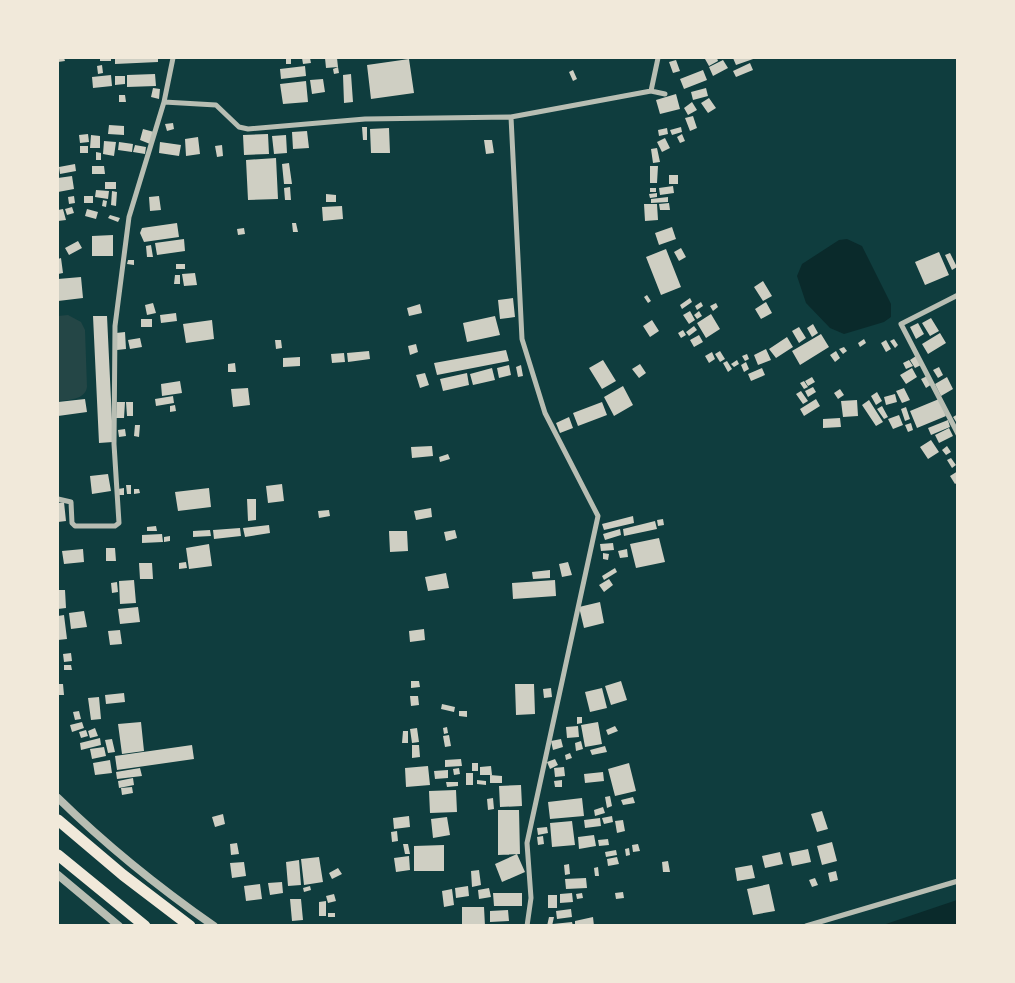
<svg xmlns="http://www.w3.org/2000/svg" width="1015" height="983" font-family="'Titillium Web',sans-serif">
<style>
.green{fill:#244646}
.water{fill:#0a2a2b}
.building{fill:#cfcfc3}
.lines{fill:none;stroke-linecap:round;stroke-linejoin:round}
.minor{stroke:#b8beb3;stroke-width:5}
.tertiary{stroke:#b8beb3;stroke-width:8}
.motorway{stroke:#f1e9da;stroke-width:11}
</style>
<rect width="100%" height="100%" fill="#0f3d3e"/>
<path class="green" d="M68,315L81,322L85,330L87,387C85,400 68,400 58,401V316Z"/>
<path class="water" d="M847,239L862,246L891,304V317L884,322L844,334L830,328L806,303L797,276L802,264L839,240Z
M957,900V925H883Z"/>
<path class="building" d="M58,58H64L65,61L58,62Z
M100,58H111V61H100Z
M115,58H158V62L115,64Z
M286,58H291V64H286Z
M302,58H310L311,63L303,64Z
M325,58H337L338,67L326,68Z
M708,58H717L718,61L709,66L705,59Z
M733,58H756L736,65Z
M409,59L414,93L371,99L367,65Z
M676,60L680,71L673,73L669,62Z
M723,60L728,68L713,76L709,67Z
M750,63L753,70L736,77L733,71Z
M102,65L103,73L98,74L97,66Z
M305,66L306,76L281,79L280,69Z
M338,67L339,73L334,74L333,69Z
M573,70L577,79L573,81L569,72Z
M703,70L707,80L684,89L680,79Z
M155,74L156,86L127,87V75Z
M351,74L353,102L344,103L343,75Z
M111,75L112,86L93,88L92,77Z
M115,76H125V84L115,85Z
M323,79L325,92L312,94L310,80Z
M306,81L308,102L283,104L280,84Z
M153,88L160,89L159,99L151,97Z
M706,88L708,96L693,100L691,92Z
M676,94L680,109L660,114L656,100Z
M119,95H125L126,102H119Z
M709,98L716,108L708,113L701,103Z
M692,102L697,110L688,115L684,108Z
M693,116L697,128L690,131L685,118Z
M173,123L174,129L167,131L165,124Z
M109,125L124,126V135L108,134Z
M362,127H367V140H363Z
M681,127L682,132L672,135L670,130Z
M389,128L390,153H371L370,129Z
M667,128L668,134L659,136L658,130Z
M143,129L154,132L150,144L140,140Z
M307,131L309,148L293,149L292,132Z
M88,134L89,142L80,143L79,135Z
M268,134L269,154L244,155L243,135Z
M682,134L685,141L680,143L677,137Z
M91,135L100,136V148H90Z
M286,135L287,153L274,154L272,136Z
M198,137L200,154L186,156L185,139Z
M665,138L670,148L662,152L657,142Z
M484,140H492L494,153L486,154Z
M104,141L116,142L114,156L103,154Z
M119,142L133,144L132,152L118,150Z
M160,142L181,145L179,156L159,153Z
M135,145L146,147L145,154L133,152Z
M222,145L223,156L217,157L215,146Z
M80,146H88V153H80Z
M657,148L660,162L653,163L651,149Z
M96,152L101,153V160H96Z
M276,158L278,199L248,200L246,160Z
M289,163L292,184H284L282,164Z
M75,164L76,171L60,174L59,167Z
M92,166H104L105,174H92Z
M650,166H658L657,183H650Z
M669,175H678V184H669Z
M72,176L74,189L58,192V178Z
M105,182H116V189H105Z
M673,186L674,193L660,195L659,188Z
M290,187L291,200H285L284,188Z
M650,188H656V192H650Z
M96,190L109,191L108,199L95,197Z
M112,191L117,192L116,206L111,205Z
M657,193V197L650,198L649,194Z
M326,194L336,195V202H326Z
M74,196L75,203L69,204L68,197Z
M84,196H93V203H84Z
M159,196L161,210L150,211L149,197Z
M668,197V202L651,203V199Z
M103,200L107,201L106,207L102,206Z
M669,203L670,210H660L659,204Z
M644,204H657L658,220L645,221Z
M342,206L343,219L323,221L322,207Z
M72,207L74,213L67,215L65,209Z
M63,209L66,220L58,221V210Z
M87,209L98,212L96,219L85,216Z
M110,215L120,218L118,222L108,218Z
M177,223L179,237L144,242L140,233L142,228Z
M292,223H296L298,232H293Z
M672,227L676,239L659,245L655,233Z
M244,228L245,234L238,235L237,229Z
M113,235V256H92V236Z
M184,239L185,251L157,255L155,243Z
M78,241L82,248L69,255L65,248Z
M151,245L153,257H147L146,246Z
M681,248L686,257L679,261L674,252Z
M666,249L681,287L661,295L646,257Z
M939,252L949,275L925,285L915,262Z
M950,253L957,267L952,270L945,255Z
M61,258L63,273L58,274V259Z
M128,260H134V265L127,264Z
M176,264H185V269H176Z
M195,273L197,285L184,286L182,274Z
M175,275H180V284H174Z
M81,277L83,298L58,301V279Z
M763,281L772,296L763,301L754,287Z
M647,295L651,301L648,303L644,297Z
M513,298L515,317L500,319L498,300Z
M690,298L692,302L682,309L680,305Z
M701,302L703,306L697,310L695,306Z
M766,302L772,313L761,319L755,309Z
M153,303L156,313L147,315L145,305Z
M716,303L718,307L713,311L710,306Z
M420,304L422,313L409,316L407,308Z
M690,311L695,320L689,324L683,315Z
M699,311L702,316L697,319L694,315Z
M176,313L177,321L161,323L160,315Z
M711,314L720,329L706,338L697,323Z
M93,316H107L113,442L99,443Z
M495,316L500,335L467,342L463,323Z
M931,318L939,331L930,336L922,323Z
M141,319H152V327H141Z
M212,320L214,339L186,343L183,324Z
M652,320L659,331L650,337L643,326Z
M918,323L924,334L916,339L910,327Z
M813,324L818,333L812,337L807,328Z
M694,326L697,330L689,336L686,332Z
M799,327L806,338L799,343L792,331Z
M683,330L686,335L681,338L678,333Z
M125,332L126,349L117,350L116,333Z
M940,333L946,343L928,354L922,344Z
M821,334L829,347L800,365L792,351Z
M699,335L703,342L694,347L690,340Z
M787,337L793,347L776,358L769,349Z
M140,338L142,347L130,349L128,340Z
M864,339L866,343L860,347L858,343Z
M894,339L898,345L895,348L890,341Z
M275,340H281L282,348L276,349Z
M886,340L891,349L886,352L881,343Z
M416,344L418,352L410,355L408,346Z
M844,347L847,351L843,354L839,349Z
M766,349L771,360L758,365L754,355Z
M506,350L509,361L437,375L434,363Z
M369,351L370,359L348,362L347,353Z
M720,351L725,359L720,362L715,354Z
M836,351L840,358L835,362L830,355Z
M712,352L715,359L709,363L705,356Z
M344,353L345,362L332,363L331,354Z
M747,354L749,359L745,361L742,356Z
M916,356L921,365L915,368L910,360Z
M300,357V366L283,367V358Z
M603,360L616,381L602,389L589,368Z
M737,360L739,364L734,367L731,364Z
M909,360L913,366L906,369L903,363Z
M727,361L732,369L728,372L723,363Z
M746,362L749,369L744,372L741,365Z
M235,363L236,372H228V364Z
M640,364L646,373L639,378L632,369Z
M509,365L511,375L499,378L497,368Z
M521,365L523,376L518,377L516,367Z
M939,367L943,375L938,378L933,370Z
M492,368L495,380L473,385L470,374Z
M762,368L765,375L751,381L748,374Z
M912,368L917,377L906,384L900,375Z
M425,373L429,385L420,388L416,375Z
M467,373L469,385L443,391L440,379Z
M927,376L932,384L926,388L921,379Z
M812,377L815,382L808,386L805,381Z
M947,377L953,389L941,396L935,384Z
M180,381L182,393L162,396L161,384Z
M804,381L808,387L804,389L800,383Z
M623,386L633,405L614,416L604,397Z
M813,387L816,392L808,397L805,391Z
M248,388L250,405L233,407L231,389Z
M904,388L910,400L902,403L896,391Z
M840,389L844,395L838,399L834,393Z
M801,391L808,401L803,404L796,394Z
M877,392L882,401L876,405L871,396Z
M895,394L897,402L886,405L884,397Z
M173,396L174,403L156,406L155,399Z
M85,399L87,412L58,416V402Z
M816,399L820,406L804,416L800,409Z
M939,399L946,416L917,428L910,411Z
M857,400L858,416L843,417L841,401Z
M869,400L883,422L876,426L862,405Z
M117,402H125L124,418H116Z
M126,402H133V416H127Z
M602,402L607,415L578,426L573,413Z
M175,405L176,411L170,412V406Z
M882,406L888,417L884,419L877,409Z
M906,407L910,419L905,421L901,409Z
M958,414V425L953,417Z
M899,415L903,425L893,429L888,419Z
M569,417L573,428L560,433L556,423Z
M840,418L841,427L823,428V419Z
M948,420L950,427L931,435L928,428Z
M911,423L913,430L908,432L905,425Z
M135,425H140L139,437L134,436Z
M949,428L953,436L939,443L935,435Z
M125,429L126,436L119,437L118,430Z
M931,440L939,452L928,459L920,447Z
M432,446L433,456L412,458L411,447Z
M947,446L951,452L946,455L942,450Z
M448,454L450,459L440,462L439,457Z
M951,458L956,465L952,468L947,460Z
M958,471V482L955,484L950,476Z
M108,474L111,491L92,494L90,476Z
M282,484L284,501L268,503L266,486Z
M126,485H131V494H127Z
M124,488V495H119L118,489Z
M209,488L211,507L178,511L175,492Z
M134,489H139L140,493L134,494Z
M247,499H256V520L248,521Z
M64,502L66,521L58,522V503Z
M431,508L432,517L416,520L414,511Z
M329,510L330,516L319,518L318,511Z
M633,516L634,523L604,530L602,524Z
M663,519L664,525L658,526L657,520Z
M655,521L657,529L624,536L623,529Z
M269,525L270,533L245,537L243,528Z
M156,526L157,531H147V527Z
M240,528L241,536L214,539L213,530Z
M620,529L621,535L605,540L603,534Z
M210,530L211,536L193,537V531Z
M455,530L457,538L446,541L444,532Z
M389,531H407L408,551L390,552Z
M162,534L163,542L142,543V535Z
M170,536V541L164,542V537Z
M659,538L665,562L636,568L630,544Z
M613,543L614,550L601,551L600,544Z
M209,544L212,566L189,569L186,548Z
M106,548H115L116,561H106Z
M83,549L84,562L64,564L62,551Z
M627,549L628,557L620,558L618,551Z
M603,553L609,554L608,560L603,559Z
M186,562L187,568L179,569V563Z
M568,562L572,575L562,577L559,564Z
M139,563H152L153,579H140Z
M615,568L617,572L604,580L602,576Z
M550,570V578L533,579L532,572Z
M446,573L449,588L428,591L425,577Z
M609,579L613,585L604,592L599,585Z
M134,580L136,603L120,604L119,581Z
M555,580L556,596L513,599L512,583Z
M117,582L118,592L112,593L111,583Z
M58,590H65L66,608L58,609Z
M600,602L604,623L584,628L579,607Z
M138,607L140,622L120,624L118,609Z
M84,611L87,627L71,629L69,613Z
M64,615L67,639L58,640V616Z
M424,629L425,640L410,642L409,631Z
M120,630L122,644L110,645L108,631Z
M71,653L72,661L64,662L63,654Z
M64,665H71L72,670H64Z
M411,681H419L420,687L411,688Z
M621,681L627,700L611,705L605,686Z
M58,684H63L64,695H58Z
M515,684H534L535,714L516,715Z
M551,688L552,697L544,698L543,689Z
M602,688L607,708L590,712L585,692Z
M124,693L125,702L106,704L105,695Z
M410,696H418L419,705L411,706Z
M99,697L101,719L91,720L88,698Z
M442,704L455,707L454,712L441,709Z
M79,711L81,719L75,720L73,712Z
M459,711H467V717L459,716Z
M577,717H582V723L577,724Z
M82,722L84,728L72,732L70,725Z
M141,722L144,751L122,754L118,724Z
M598,722L602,744L585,747L581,725Z
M578,726L579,737L567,738L566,727Z
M615,726L618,731L608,735L606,730Z
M447,727L448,733L444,734L443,728Z
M95,728L98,736L90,738L88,731Z
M417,728L419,742L412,743L410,729Z
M86,730L88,736L81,738L79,732Z
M403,731H408V743H402Z
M449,735L451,746L445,747L443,736Z
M100,738L101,745L81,750L80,743Z
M112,739L115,752L108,753L105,740Z
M561,739L563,747L553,750L551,741Z
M581,741L583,749L576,751L575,743Z
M192,745L194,759L117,770L115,756Z
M412,745H419L420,757L412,758Z
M605,746L607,752L592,755L590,750Z
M104,747L106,756L92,759L90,749Z
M570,753L572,758L566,760L565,755Z
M461,759L462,766L445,767V760Z
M555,759L558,765L550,769L547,762Z
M110,760L112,773L95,775L93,763Z
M472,763H478V771H472Z
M629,763L636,791L615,796L608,769Z
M428,766L430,785L406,787L405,768Z
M491,766L492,775H480V767Z
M564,767L565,776L555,777L554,768Z
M140,768L142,776L117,779L116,772Z
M459,768L460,774L454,775L453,769Z
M448,770V778L435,779L434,771Z
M603,772L604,781L585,783L584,774Z
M466,773H473V785H466Z
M490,775L502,776V783H490Z
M133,778L134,785L119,788L118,781Z
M477,780L486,781V785L477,784Z
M562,780V787H555L554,781Z
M446,782H458V786L447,787Z
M521,785L522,806L500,807L499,786Z
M132,787L133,793L122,795L121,788Z
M456,790L457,812L430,813L429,791Z
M610,796L612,806L607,808L605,797Z
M633,797L635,803L623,805L621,800Z
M493,798L494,809L488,810L487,799Z
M582,798L584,816L550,819L548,802Z
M603,807L605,813L595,816L594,810Z
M498,810H519L520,854L498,855Z
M822,811L828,829L817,832L811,814Z
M223,814L225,824L215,827L212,817Z
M409,816L410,827L394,829L393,818Z
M612,816L613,822L604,824L602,818Z
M447,817L450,835L433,838L431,819Z
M600,818L601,826L585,828L584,820Z
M623,820L625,831L617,833L615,821Z
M572,821L575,845L552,847L550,823Z
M547,827L548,833L538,835L537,828Z
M397,831L398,841L392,842L391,832Z
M594,835L596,846L579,849L578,837Z
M543,836L544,844L538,845L537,837Z
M608,839L609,845L599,846L598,840Z
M832,842L837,861L822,865L817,846Z
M237,843L239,854L231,855L230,844Z
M403,844H408L410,854H405Z
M638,844L640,851L633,852L632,845Z
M444,845V871H414V846Z
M629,848L630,855L626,856L625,849Z
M808,849L811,862L792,866L789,853Z
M616,850L617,855L606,857L605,852Z
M780,852L783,864L765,868L762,856Z
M517,854L525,872L502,882L495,864Z
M409,856L410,870L396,872L394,858Z
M319,857L323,882L304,885L301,859Z
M617,857L619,864L608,866L607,859Z
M299,860L301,885L288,886L286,862Z
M668,861L670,872H663L662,862Z
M244,862L246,876L232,878L230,863Z
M569,864L570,874L565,875L564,865Z
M752,865L755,878L737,881L735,868Z
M598,867L599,876H595L594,868Z
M338,868L342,874L332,879L329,873Z
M479,870L481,885L472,887L471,871Z
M836,871L838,880L830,882L828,873Z
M586,878L587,888L566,889L565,879Z
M815,878L818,885L812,887L809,880Z
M282,882L283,893L270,895L268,883Z
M260,884L262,899L246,901L244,886Z
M769,884L775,911L753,915L747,889Z
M310,886L311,890L304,892L303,888Z
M468,886L469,896L456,898L455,888Z
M489,888L491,897L479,899L478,890Z
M452,889L454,905L444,907L442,891Z
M623,892L624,898L616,899L615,893Z
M493,893H522V906H494Z
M572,893L573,902L560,903V894Z
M582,893L583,898L577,899L576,894Z
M334,894L336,901L328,903L326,896Z
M548,895H557V908H548Z
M290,899H301L303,920L292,921Z
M326,901V916H319V902Z
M462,907H484L485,926H462Z
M571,909L572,917L557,919L556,911Z
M508,910L509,921L490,922V911Z
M328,913H335V917H328Z
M549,917H554L552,926H547Z
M593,917L594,926H575V921Z
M572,922L573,926H553V924Z"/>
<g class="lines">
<path class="minor" d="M651,91L658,58
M164,102L216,105L239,127L248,129L365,119L511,117L651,91L665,94
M511,117L522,339L545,413L598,516L527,843L531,898L527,926
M958,295L901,324L958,434
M58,499L71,502L72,523L75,526H115L119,523L114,444L115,326L129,217L164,102L173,58
M806,926L958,881"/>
<path class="tertiary" d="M58,798C106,845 158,887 214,926
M58,875L119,926"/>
<path class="motorway" d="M58,820L123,875L190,926
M58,855L145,926"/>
</g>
<rect width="1015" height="983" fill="none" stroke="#f1e9da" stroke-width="118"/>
</svg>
